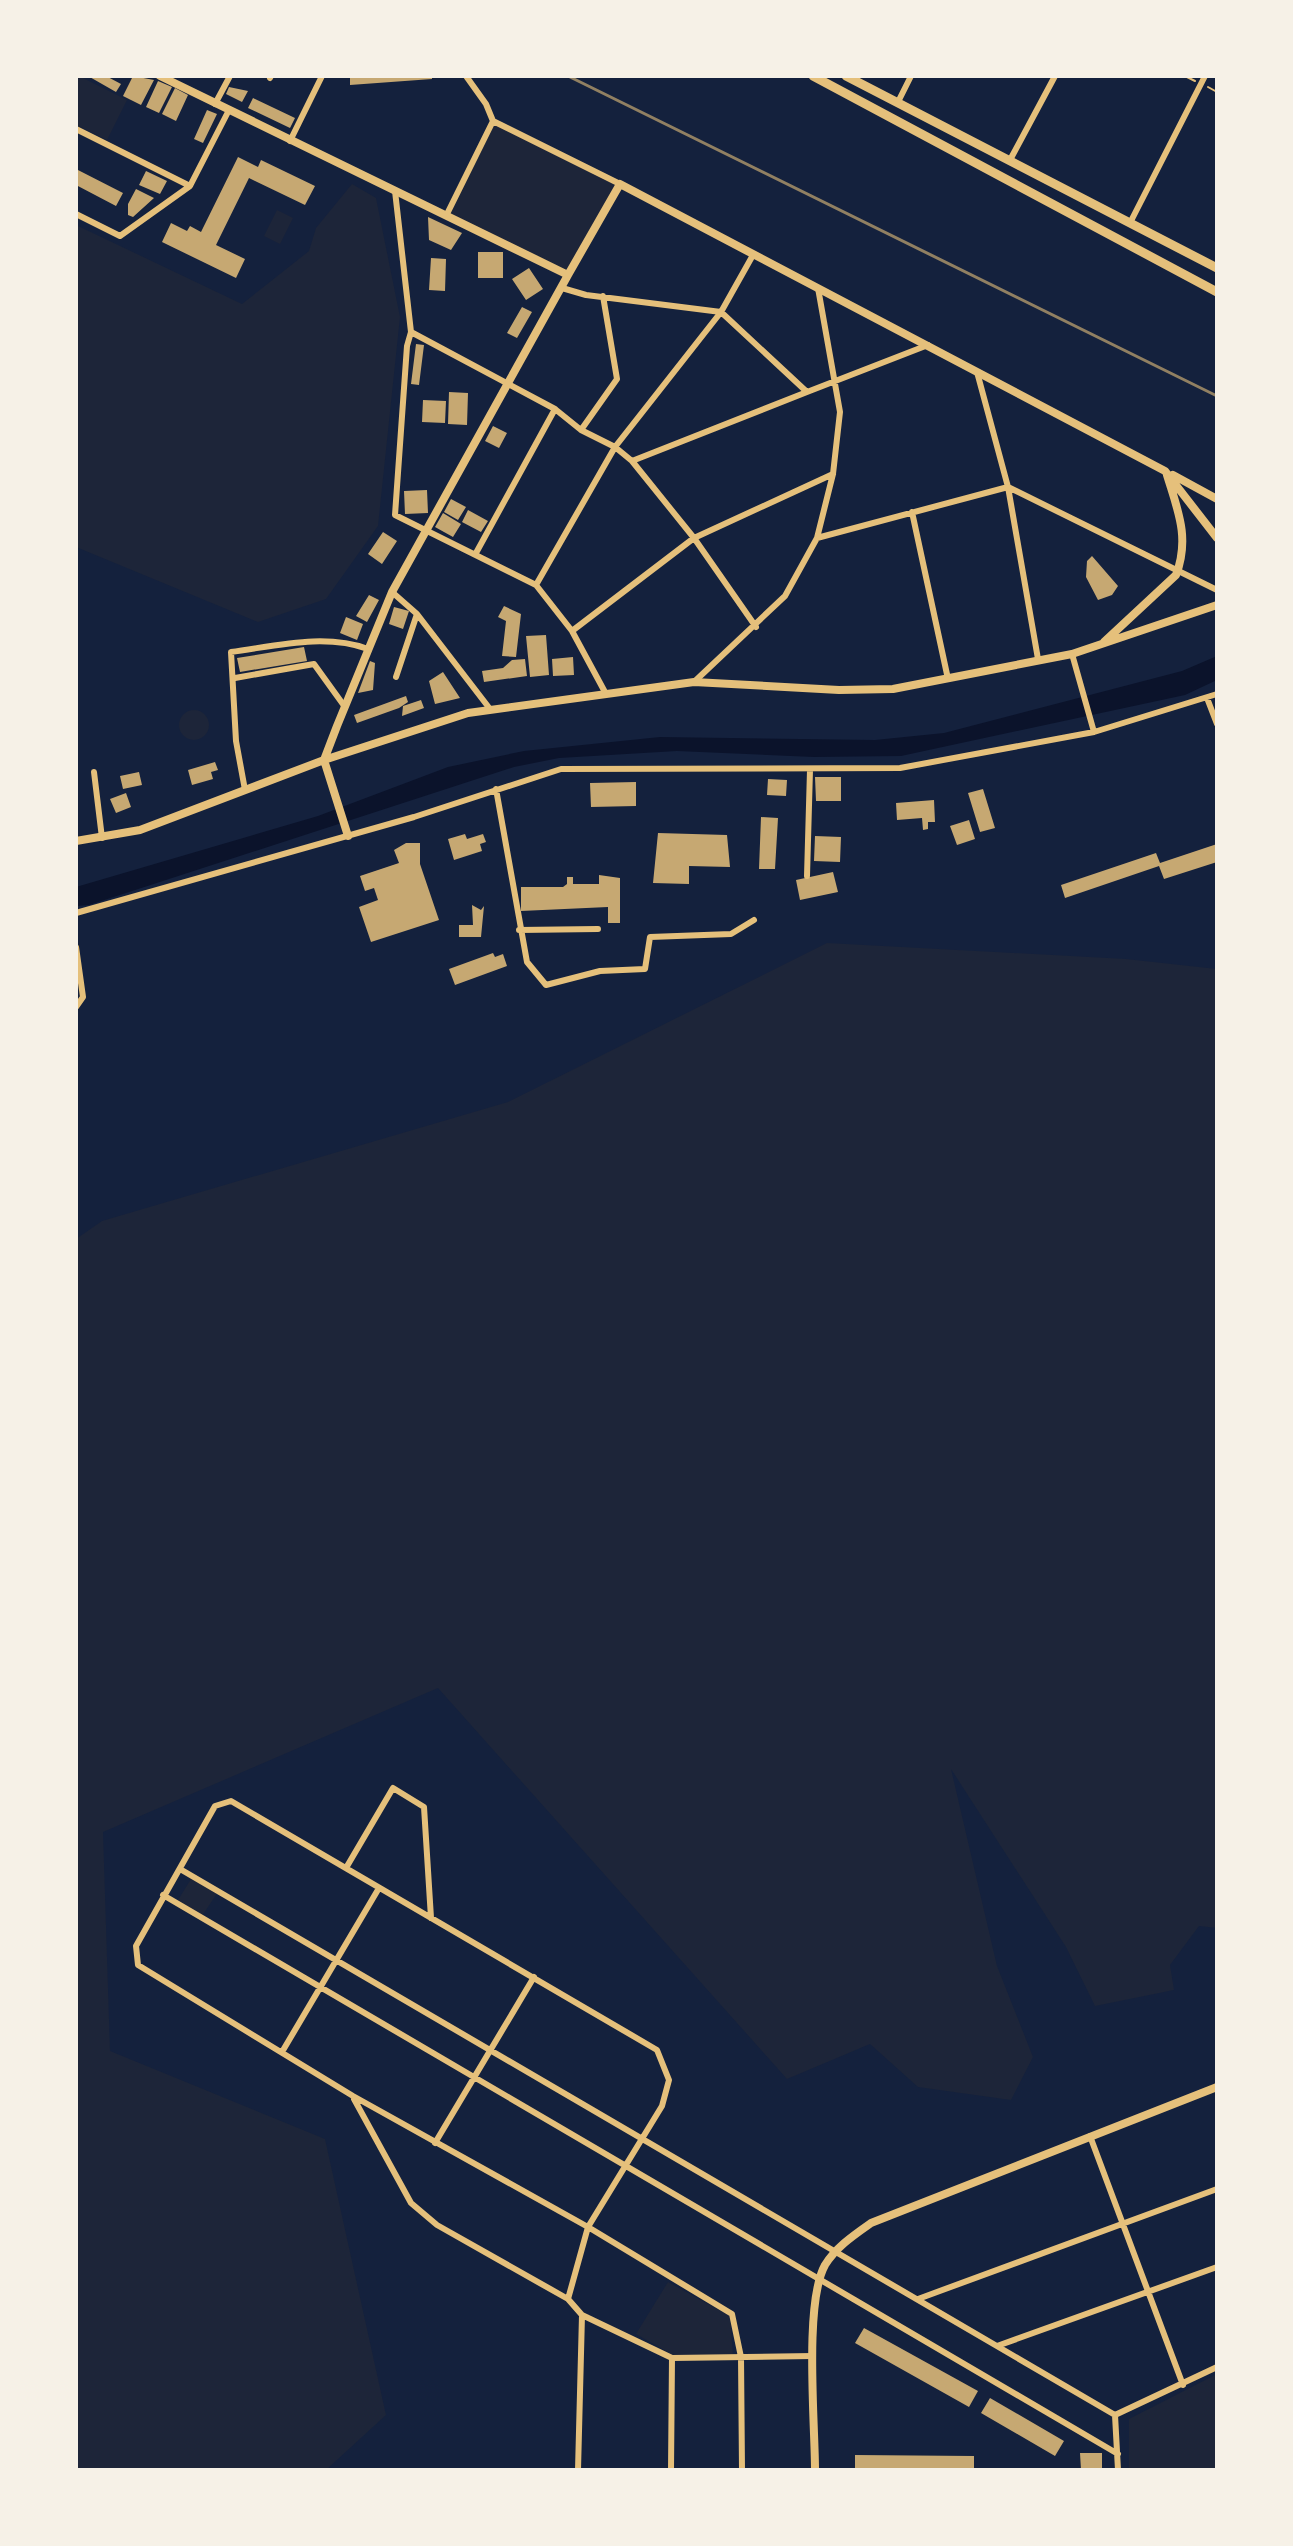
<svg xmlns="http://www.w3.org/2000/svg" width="1293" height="2546" font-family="'Open Sans',sans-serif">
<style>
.green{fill:#1d2539}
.water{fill:#0b132b}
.building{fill:#c6a872}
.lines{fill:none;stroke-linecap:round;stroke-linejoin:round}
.path{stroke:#e5c07b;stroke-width:2}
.minor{stroke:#e5c07b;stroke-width:6}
.tertiary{stroke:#e5c07b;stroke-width:8}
.secondary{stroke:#e5c07b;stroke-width:9}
.rail{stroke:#918062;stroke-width:3}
</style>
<rect width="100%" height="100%" fill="#14213d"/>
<path class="green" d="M79,76L127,100L107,140L76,125V79Z
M493,121L620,184L568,275L446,216Z
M352,184L376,198L400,317L378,526L326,599L258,622L76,547V225L242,304L309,251L316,228Z
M277,210L293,218L280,244L264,236Z
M179 725a15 15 0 1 1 30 0a15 15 0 1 1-30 0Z
M827,943L1126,959L1217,969V1928L1199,1926L1170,1965L1174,1990L1095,2006L1066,1947L951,1769L997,1966L1033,2057L1011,2100L918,2087L870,2044L787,2079L438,1688L103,1832L110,2051L325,2139L386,2415L326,2470H76V1239L102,1221L508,1102Z
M191,1879L218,1892L202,1916L178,1900Z
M668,2282L730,2316L733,2355H673L636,2334Z
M1217,2374V2470H1129V2419Z"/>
<path class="water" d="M1217,656V680L1185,695L901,756L814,757L677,751L559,758L514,767L89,905L76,906V887L318,816L448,767L524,751L660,737L875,740L944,733L1182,671Z"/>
<path class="building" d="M88,76H106L121,84L116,92Z
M133,76L154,80L141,105L123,96Z
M350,76H432V79L350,85Z
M158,81L172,87L159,113L146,107Z
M229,87L248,91L242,102L226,94Z
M175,88L188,95L176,121L162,114Z
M253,98L295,118L290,128L248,108Z
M207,110L217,114L203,143L194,139Z
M238,157L258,167L261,160L315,186L305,205L249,178L216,245L245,259L236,278L162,242L171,223L187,231L190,226L201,232Z
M76,169L123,193L116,206L76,185Z
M146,171L167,181L160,194L139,185Z
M136,189L154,198L133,217L128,215V204Z
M428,217L462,233L451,250L429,240Z
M478,252H503V278H478Z
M431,258L446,259L445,291L429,290Z
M529,268L543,289L526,300L512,279Z
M522,307L532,312L517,338L507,333Z
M416,344L424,345L419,385L411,384Z
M449,392L468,393L467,425L448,424Z
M423,400L446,401L445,423L422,422Z
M493,426L507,433L499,448L485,441Z
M427,490L428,513L405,514L404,491Z
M451,499L466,507L458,520L444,512Z
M468,510L488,521L481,532L462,522Z
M443,513L461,524L453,537L435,527Z
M383,532L397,541L382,564L368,554Z
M1092,556L1118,586L1112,595L1098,600L1086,577L1087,561Z
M369,595L379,600L367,622L356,616Z
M504,606L521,614L516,657L502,656L506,621L498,617Z
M394,607L409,611L403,629L389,624Z
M346,617L363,624L357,640L340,633Z
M546,635L549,675L530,677L526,636Z
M304,647L307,661L240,672L237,658Z
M573,657L574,675L553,676L552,659Z
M525,659L527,676L484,682L482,671L503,668L512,660Z
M370,661L375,663L373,690L358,693Z
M443,672L460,698L435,704L429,681Z
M406,696L408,702L399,708L357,723L354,715Z
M421,700L424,708L402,716L403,706Z
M215,762L218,770L211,772L213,779L192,785L188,770Z
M139,772L142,785L123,789L120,776Z
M815,777H841V801H816Z
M768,779L787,780L786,796L767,795Z
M636,782V806L591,807L590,783Z
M983,789L995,828L980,832L968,793Z
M126,793L131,807L116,813L110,799Z
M934,800L935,822H928V829L923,830L922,818L897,820L896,803Z
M761,817L778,818L775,869H759Z
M969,820L975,839L957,845L950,826Z
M658,833L727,835L730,867L689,866V884L653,883Z
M465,834L467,839L483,834L486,842L480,844L482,851L454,860L448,839Z
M815,836L841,837L840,862L814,861Z
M406,843H420V864L439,920L371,942L359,907L378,900L374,888L365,891L360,876L399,863L394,850Z
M1217,844V862L1164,879L1159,866L1065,898L1061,885L1156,853L1160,863Z
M833,872L838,892L800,900L796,880Z
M599,875L620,878V923H608V907L521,911V887H563L567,884V877H573V884H599Z
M472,905L481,910L484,906L481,937H459V925H473Z
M493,953L495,957L503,954L507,966L455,985L449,969Z
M864,2328L978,2391L969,2407L855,2343Z
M990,2398L1064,2441L1055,2456L981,2413Z
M1080,2453H1102V2470H1081Z
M855,2455L974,2456V2470H855Z"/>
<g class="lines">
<path class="path" d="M1185,76L1195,81
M1208,87L1217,92"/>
<path class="minor" d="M466,76L486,104L493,121
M270,78L271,76
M898,102L911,76
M215,104L230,76
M76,129L190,186
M290,141L322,76
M1010,160L1055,76
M395,191L411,332L407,346L395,515L536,585L572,631L606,694
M76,214L120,236L190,186L229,110
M446,216L493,121L620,184
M1131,221L1205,76
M562,288L586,295L721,312L807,392L928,345
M411,332L555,409L581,430L615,447L632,461L694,538L756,627
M977,372L1008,487L1038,659
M581,430L617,379L603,296
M632,461L807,392
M912,512L948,679
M817,538L1008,487L1217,590
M476,553L555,409
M536,585L615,447L721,312L753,255
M392,592L417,614L490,709
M572,631L694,538L833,474
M1072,654L1094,732
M396,677L417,614
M235,678L314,664L345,707
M694,682L785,596L817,538L833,474L840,412L818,288
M1207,698L1217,724
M94,772L102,838
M496,789L527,962L546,985L600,971L645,969L650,937L731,934L754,920
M245,790L236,741L231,652C276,646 324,633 368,649
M807,876L810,770
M76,913L414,817L561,769L900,768L1094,732L1217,694
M519,930L598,929
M76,947L83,997L76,1007
M346,1868L393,1788L424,1807L431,1918
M180,1869L1115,2415
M163,1895L1118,2454
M282,2052L379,1888
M354,2099L411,2203L437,2225L568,2299L582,2315L672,2358L813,2356
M1090,2136L1183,2385
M435,2143L534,1977
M568,2299L588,2227L662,2106L669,2080L657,2050L231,1801L215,1806L136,1946L138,1965L353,2096L588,2227L732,2314L741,2357L742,2470
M918,2299L1217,2189
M997,2346L1217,2267
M1115,2415L1217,2367
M1115,2415L1118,2470
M578,2470L582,2315
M671,2470L672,2358"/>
<path class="tertiary" d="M160,76L568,275L620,184L1165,471L1217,538
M1173,475L1217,499
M1104,642L1176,575C1190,538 1178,511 1167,475
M348,836L324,760L337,726L392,592L568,275
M76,841L140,830L324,760L468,713L694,682L839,690L893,689L1072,654L1217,605
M815,2470C815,2423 804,2303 825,2265C836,2247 854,2235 871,2223L1217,2087"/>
<path class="secondary" d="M813,76L1217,292
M846,76L1217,268"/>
<path class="rail" d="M568,76L1217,396"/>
</g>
<rect width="1293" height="2546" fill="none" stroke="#f6f1e7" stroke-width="156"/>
</svg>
